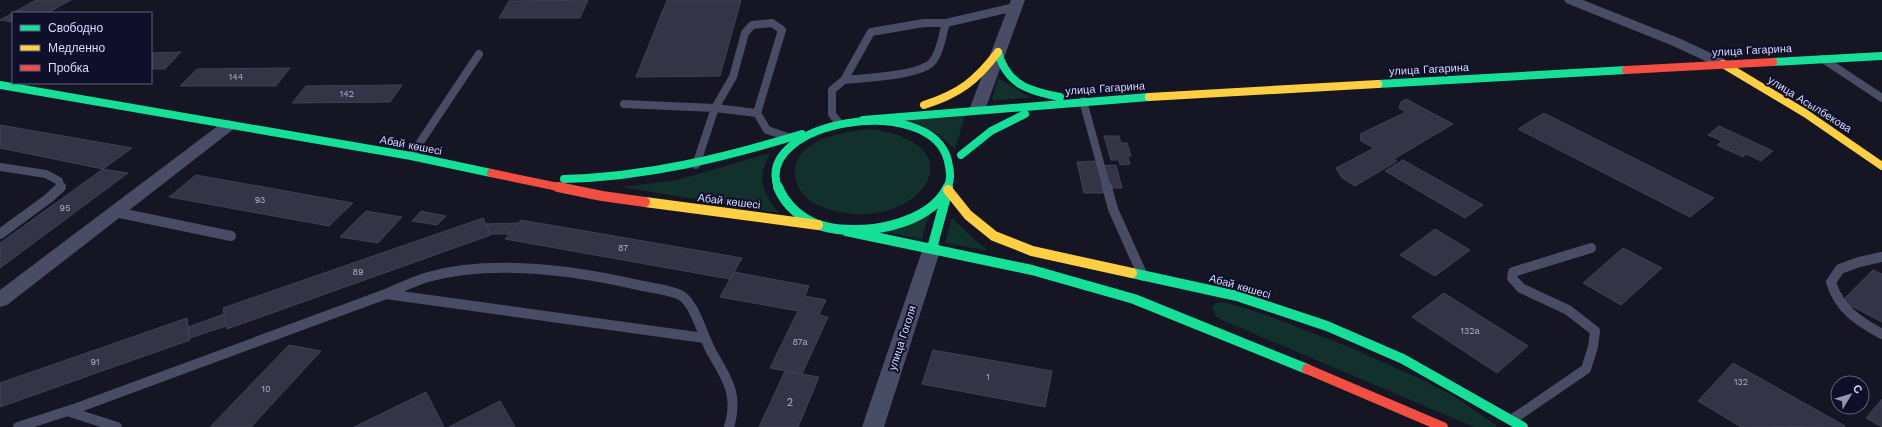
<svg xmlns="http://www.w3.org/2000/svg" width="1882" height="427" font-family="'Work Sans',sans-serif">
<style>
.green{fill:#12302c}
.building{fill:#333446;stroke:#404057}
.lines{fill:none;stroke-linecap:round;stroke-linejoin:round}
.lane-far1{stroke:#494c65;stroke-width:8}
.lane{stroke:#494c65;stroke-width:10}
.street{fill:#494c65;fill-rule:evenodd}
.fast-far1{stroke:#16e098;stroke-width:8}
.fast{stroke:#16e098;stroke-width:10}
.slow-far1{stroke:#ffcf43;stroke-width:8}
.slow{stroke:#ffcf43;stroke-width:10}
.jam-far1{stroke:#f24e42;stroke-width:8}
.jam{stroke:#f24e42;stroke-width:10}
.labels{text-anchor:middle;stroke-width:4;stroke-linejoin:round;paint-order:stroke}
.number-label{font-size:9px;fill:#afb0d1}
.street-label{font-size:11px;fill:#d8daff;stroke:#0f0f2a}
.near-number-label{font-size:11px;fill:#afb0d1}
</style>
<rect width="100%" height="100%" fill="#151524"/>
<path class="green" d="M998,78L1031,98L992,100Z
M965,116L955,149L938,135L911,120Z
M870,129C990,145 909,243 820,206C805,200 795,188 795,172C795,139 846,131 870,129Z
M770,153C757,180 761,190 779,213L622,187L677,180Z
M929,214L922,239L885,232Z
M952,218L976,241L989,251L945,243Z
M1224,302L1258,312L1349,347L1425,381L1457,398L1496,425V427H1474L1224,321L1216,316L1212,308L1216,303Z"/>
<path class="building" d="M36,0H71L47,13H13V22L0,20Z
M588,0L580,18H499L509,1Z
M667,0H741L720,76L636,77Z
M181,52L165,69H151V53Z
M290,68L276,86H180L197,69Z
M402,85L390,102L292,103L306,86Z
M1406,99L1453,124L1394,159L1397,161L1355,186L1342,178L1336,168L1374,148L1361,141L1360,134L1406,112L1399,108L1401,102Z
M1544,113L1714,198L1690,217L1518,129Z
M0,125L132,148L103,169L0,148Z
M1719,126L1773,151L1761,161L1746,154L1743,157L1717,145L1722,141L1708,135Z
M1104,136H1119L1121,143H1127L1131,156H1128L1130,164L1120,165L1119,160H1111Z
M1403,160L1483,205L1465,218L1385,171Z
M1096,161L1097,166L1116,165L1122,188H1102L1104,193H1084L1077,162Z
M103,169L128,173L0,268V243Z
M196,175L353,203L329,226L169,197Z
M366,211L402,217L378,243L340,237Z
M421,211L446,216L437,225L412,221Z
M483,218L491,235L227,329L223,308Z
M521,220L742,258L730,279L505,239Z
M518,223L509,234H491L486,224Z
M1435,229L1470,250L1435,276L1400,255Z
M1623,248L1662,268L1621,305L1583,283Z
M1873,270L1882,274V322L1842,301Z
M734,272L809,286L805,296L826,300L819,315L828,317L802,374L770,368L798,311L720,297Z
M1444,293L1528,346L1497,373L1412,317Z
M224,314L226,326L190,338L188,327Z
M187,318L190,340L0,407V383Z
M289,345L321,351L251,427H210Z
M933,350L1052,371L1045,407L922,384Z
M1733,363L1845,426L1741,427L1698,401Z
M785,371L819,377L798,427H759Z
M426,392L444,427H354Z
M1882,399V427L1866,418Z
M500,401L515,427H449Z"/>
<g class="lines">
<path class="lane-far1" d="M1823,59L1882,98
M844,80C863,78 922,76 933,61C941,51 942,35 946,23
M1083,101L1107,188
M624,104L715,108L757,113
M839,123L832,114V90L844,80L871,32L924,23H946L1015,7
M411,156L479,54
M696,165L715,108L733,77L745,33L752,25L772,23L782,30L757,113L767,130L791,138
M0,167L46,174L59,181L60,188"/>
<path class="lane" d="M1107,187L1113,209L1143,276
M115,212L231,236
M0,234L49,198L61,187
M1882,257L1859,262L1840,269L1831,282C1839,309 1858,321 1882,334
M386,294L704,338
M67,411L117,427
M1513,419L1586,369L1593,347L1595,331L1568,310L1521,288L1512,278L1513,272L1591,248
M18,427L77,408L386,294C400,288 414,281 428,277C493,259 572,270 638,285C647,287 676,291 682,296C695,305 703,336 711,351C727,379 739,394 729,427"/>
<path class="street" d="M1011,0H1025L985,110L983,113H971L969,110Z
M1564,0H1583L1681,39L1728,61L1730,64L1728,67H1718L1671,45L1566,3Z
M229,120L235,122L237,125L235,128L7,305L0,307V290L223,122Z
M932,242L939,243L941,248L884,427H862L923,248L925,243Z"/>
<path class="fast-far1" d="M998,52C1007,85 1029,91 1060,97
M1773,62L1882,56
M1378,84L1626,70
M0,85L411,156L491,173
M863,120L1149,97
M961,155L991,131L1025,114
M564,179C646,177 723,158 802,134
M778,188C753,121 931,91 948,161C950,172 952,178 947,188"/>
<path class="fast" d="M778,187C785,205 803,221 822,226C860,237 929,226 948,187
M846,231L1032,270L1134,299L1307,369
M932,248L947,193
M1132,273L1237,296L1327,326L1403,359L1523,427"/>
<path class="slow-far1" d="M1723,64L1805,113L1882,166
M1149,97L1378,84
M924,105C959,94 976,81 998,52"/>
<path class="slow" d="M948,190L968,215L994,236L1032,251L1132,273
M645,202L818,225"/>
<path class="jam-far1" d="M1626,70L1773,62
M491,173L563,188"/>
<path class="jam" d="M558,187L602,196L645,202
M1307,369L1443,427"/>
</g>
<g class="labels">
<g class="number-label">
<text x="236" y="80">144</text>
<text x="347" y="97">142</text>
<text x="260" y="203">93</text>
<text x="65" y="211">95</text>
<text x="623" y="251">87</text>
<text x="358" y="275">89</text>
<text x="1470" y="334">132а</text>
<text x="800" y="345">87а</text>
<text x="95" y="365">91</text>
<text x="988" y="380">1</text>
<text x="1741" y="385">132</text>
<text x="266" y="392">10</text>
</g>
<g class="street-label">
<text transform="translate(1752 50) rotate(-3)" y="4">улица Гагарина</text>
<text transform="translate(1429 69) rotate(-3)" y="4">улица Гагарина</text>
<text transform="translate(1105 88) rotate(-4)" y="4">улица Гагарина</text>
<text transform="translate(1810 104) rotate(32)" y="4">улица Асылбекова</text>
<text transform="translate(411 145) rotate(11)" y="4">Абай көшесі</text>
<text transform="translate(729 201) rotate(7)" y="4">Абай көшесі</text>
<text transform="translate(1240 286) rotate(16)" y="4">Абай көшесі</text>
<text transform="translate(902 338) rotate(-72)" y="4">улица Гоголя</text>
</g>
<g class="near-number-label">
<text x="790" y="406">2</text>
</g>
</g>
<rect x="12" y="12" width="140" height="72" fill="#0f0f2a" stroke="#5f607f"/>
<rect x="20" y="25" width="20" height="6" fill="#16e098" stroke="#5f607f"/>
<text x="48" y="32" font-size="12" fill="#d8daff">Свободно</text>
<rect x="20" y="45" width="20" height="6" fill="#ffcf43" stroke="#5f607f"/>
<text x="48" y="52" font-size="12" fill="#d8daff">Медленно</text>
<rect x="20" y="65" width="20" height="6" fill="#f24e42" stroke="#5f607f"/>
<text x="48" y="72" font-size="12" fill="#d8daff">Пробка</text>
<g transform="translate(1850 395) rotate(52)"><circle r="19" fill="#0f0f2a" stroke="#5f607f"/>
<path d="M0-3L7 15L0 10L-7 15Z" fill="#9495b2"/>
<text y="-6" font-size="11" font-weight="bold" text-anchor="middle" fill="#d8daff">С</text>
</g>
</svg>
